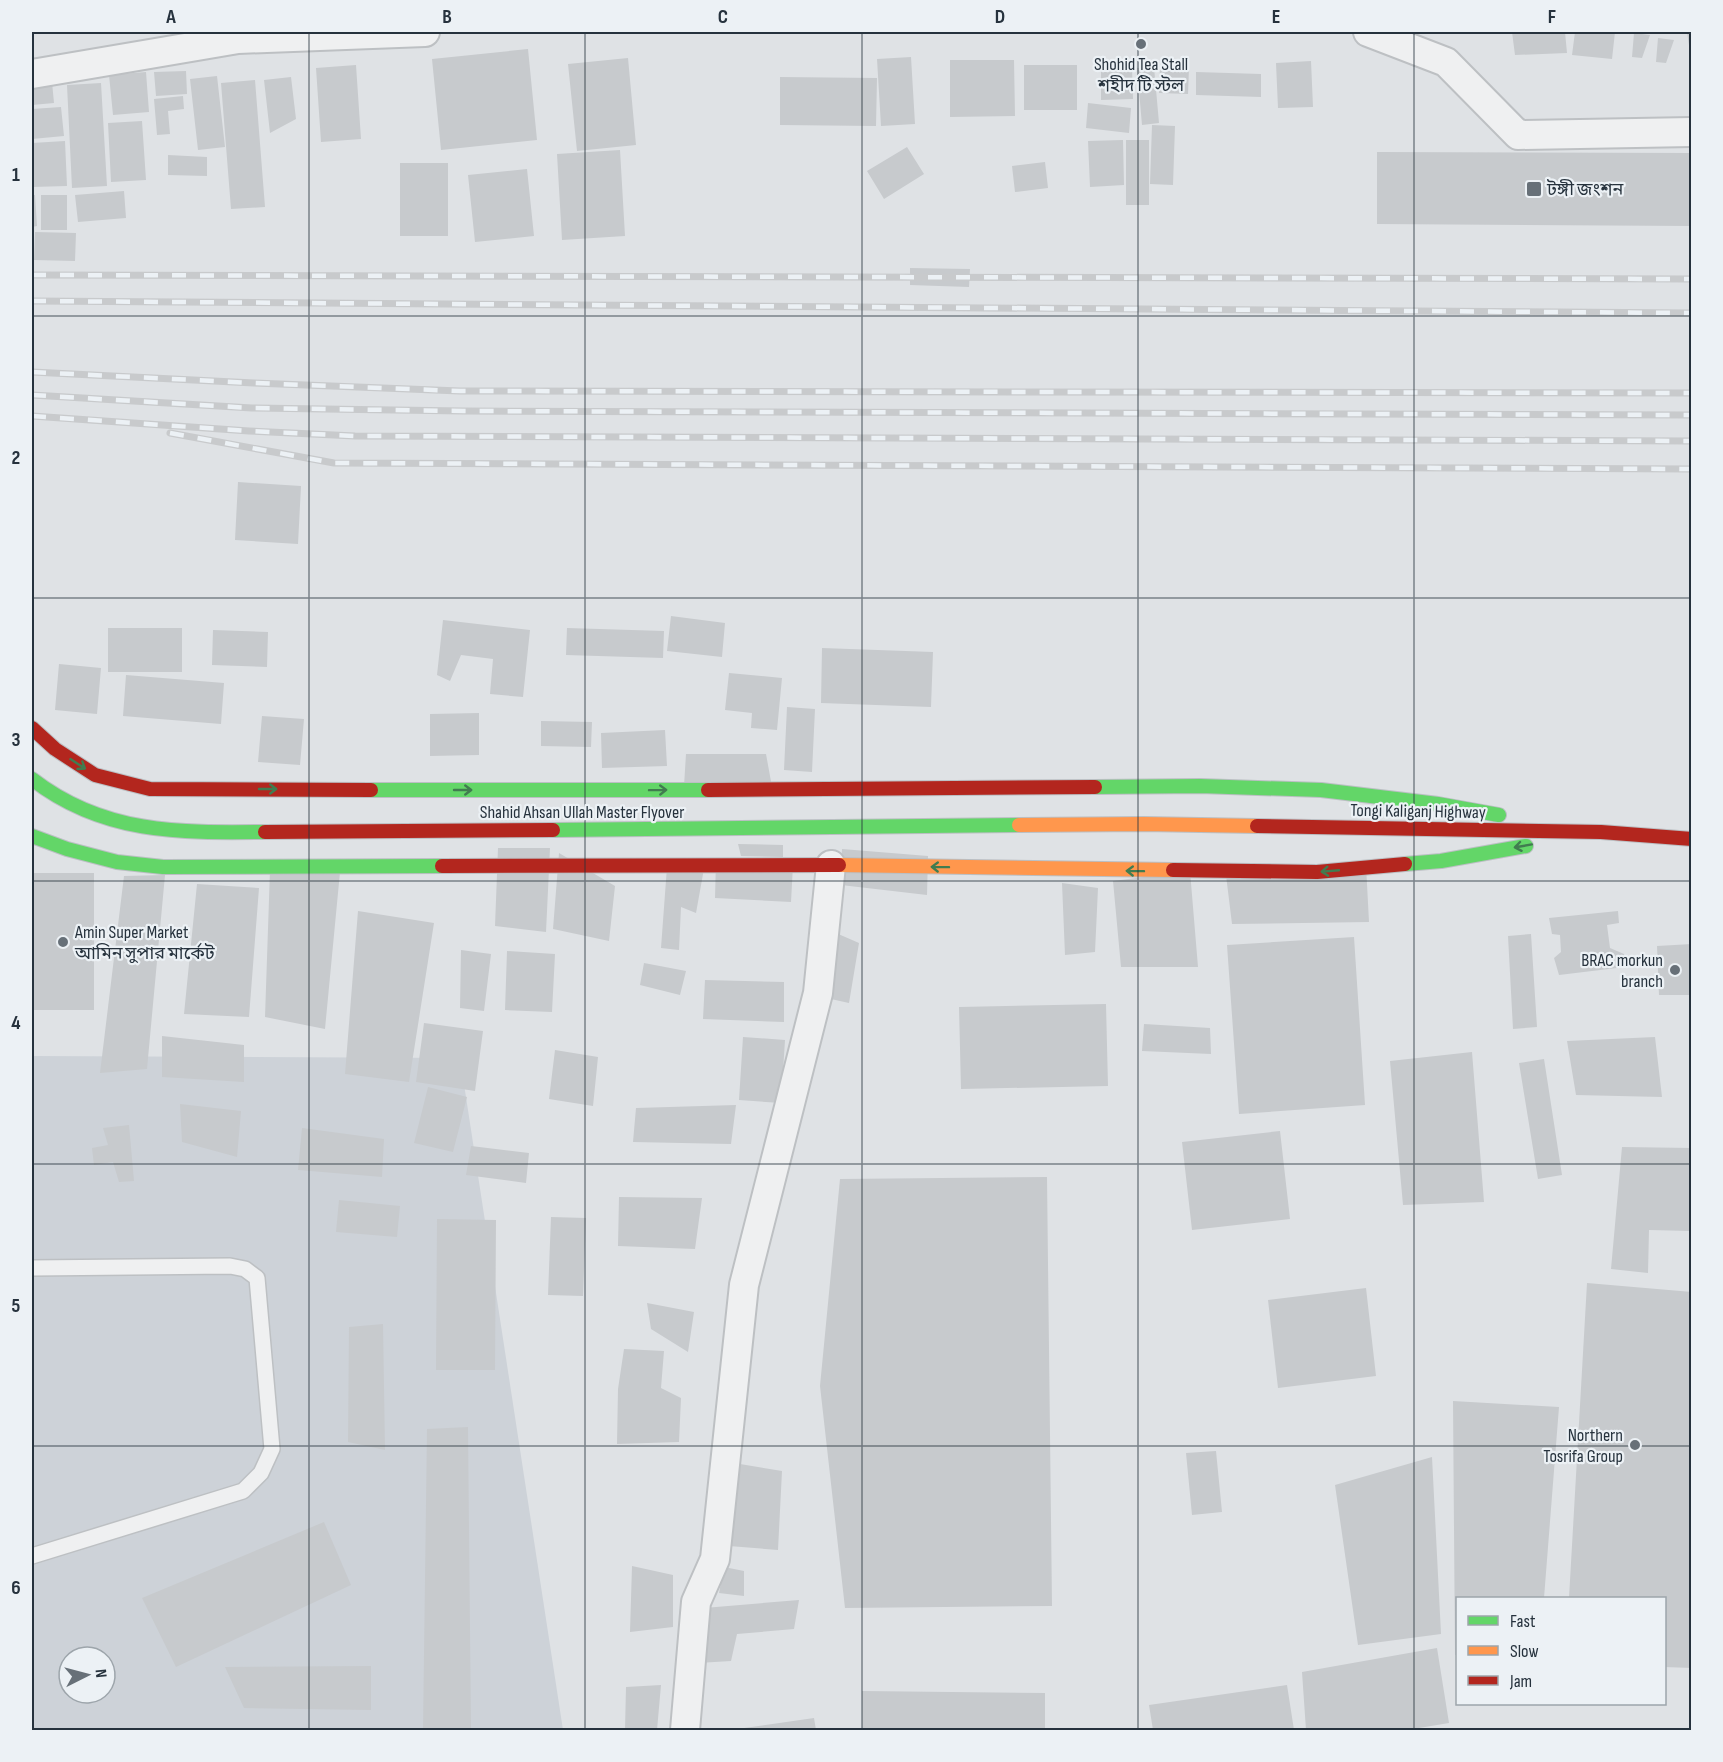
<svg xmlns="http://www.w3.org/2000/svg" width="1723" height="1762" font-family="'Sofia Sans Condensed','Noto Sans Bengali',sans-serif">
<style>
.built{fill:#cdd2d8;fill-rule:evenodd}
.building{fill:#c7cacd}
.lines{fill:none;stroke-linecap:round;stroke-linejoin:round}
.lane-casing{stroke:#bdc0c3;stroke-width:18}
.street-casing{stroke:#bdc0c3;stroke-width:32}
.fast-casing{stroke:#bbbfc3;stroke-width:16}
.slow-casing{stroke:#bbbfc3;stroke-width:16}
.jam-casing{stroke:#bbbfc3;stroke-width:16}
.lane{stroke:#eff0f1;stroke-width:15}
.street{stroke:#eff0f1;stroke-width:28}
.fast{stroke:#63d668;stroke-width:14}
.slow{stroke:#ff974d;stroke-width:14}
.jam{stroke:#b3261e;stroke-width:14}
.rail-casing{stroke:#c8cacc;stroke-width:7}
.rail{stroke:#ecf1f5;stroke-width:4.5;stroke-dasharray:14;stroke-linecap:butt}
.oneway{stroke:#417c50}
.grid{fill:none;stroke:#26323d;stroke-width:1.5;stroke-opacity:0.55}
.poi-dot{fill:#677078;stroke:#ecf1f5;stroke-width:2}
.labels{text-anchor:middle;stroke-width:4.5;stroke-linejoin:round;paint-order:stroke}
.poi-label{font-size:18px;fill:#26323d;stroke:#ecf1f5;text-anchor:start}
.street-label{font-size:18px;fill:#26323d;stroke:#ecf1f5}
.neatline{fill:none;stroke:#26323d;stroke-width:2}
.grid-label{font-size:20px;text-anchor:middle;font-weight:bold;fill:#26323d}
</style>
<rect width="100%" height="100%" fill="#dfe2e5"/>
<path class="built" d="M32,1056L460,1058L563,1730H32ZM69,1657H105V1693H69Z"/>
<path class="building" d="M1512,32H1565L1567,53L1515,55Z
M1575,32H1615L1612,59L1572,55Z
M1687,32H1692V52H1690Z
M1634,33L1650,35L1642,58L1632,57Z
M1658,38L1674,40L1666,63L1656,62Z
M528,49L537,140L441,150L432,59Z
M911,57L915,124L881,126L877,59Z
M628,58L636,145L577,151L568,64Z
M950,60H1014L1015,116L950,117Z
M1311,61L1313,107L1278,108L1276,63Z
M356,65L361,139L321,142L316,68Z
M1024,65H1077V110H1024Z
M1154,67L1159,123L1142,125L1137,68Z
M1160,67L1189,68L1188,94L1159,93Z
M1132,69L1133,99L1101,100V70Z
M186,71L187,94L156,96L154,72Z
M146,72L149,112L113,115L109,75Z
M1196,72L1261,74V97L1196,95Z
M217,76L225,147L198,150L190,79Z
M291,77L296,119L270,133L264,80Z
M780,77L877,78L876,126L780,125Z
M255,80L265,207L231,209L221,83Z
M52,82L54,103L32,105V83Z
M101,83L107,186L72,188L67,85Z
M183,96L184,109L168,111L170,134L157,135L154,99Z
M1088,103L1131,108L1129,133L1086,128Z
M61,107L64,136L32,139V109Z
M142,121L146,180L111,182L108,123Z
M1152,125L1175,126L1173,185L1150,184Z
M1123,140L1124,185L1090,187L1088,141Z
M1126,140H1149V205H1126Z
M65,141L67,186L32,187V143Z
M907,147L924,174L884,199L867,171Z
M620,150L625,236L562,240L557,154Z
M1377,152L1692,153V226L1377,224Z
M168,155L207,157V176L168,175Z
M1045,162L1048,188L1015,192L1012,166Z
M400,163H448V236H400Z
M527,169L534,236L475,242L468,175Z
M124,191L126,218L78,222L75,195Z
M32,195H35L37,226L32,227Z
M41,195H67V230H41Z
M35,232L76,233L75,261L34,260Z
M910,268L970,269L969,287L910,285Z
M238,482L301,486L298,544L235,540Z
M671,616L725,623L722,657L667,651Z
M443,620L530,630L523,697L490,694L493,659L461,655L450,681L437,675Z
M108,628H182V672H108Z
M567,628L664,631L663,658L566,655Z
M213,630L268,632L267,667L212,665Z
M822,648L933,652L931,707L821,703Z
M59,664L101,668L97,714L55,710Z
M729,673L782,678L777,730L751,728L752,713L725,710Z
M126,675L224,683L221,724L123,716Z
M787,707L815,709L812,772L784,770Z
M479,713V755L430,756V714Z
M262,716L304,719L300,765L258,762Z
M541,721L592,722L591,747L541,746Z
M665,730L667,766L602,768L601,733Z
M686,754H766L772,787L684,786Z
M738,844L783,845V857L741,856Z
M498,848H550L546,932L495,926Z
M842,849L928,856L927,895L841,885Z
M559,853L615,886L609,941L553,929Z
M716,861L793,865L791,902L715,898Z
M705,863L696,913L681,907L679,950L661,948L667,867Z
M1366,865L1369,922L1232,924L1225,867Z
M270,870L340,872L325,1029L265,1017Z
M1190,871L1198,967H1121L1113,881Z
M32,873H94V1010H32Z
M165,875L147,1069L100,1073L124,876Z
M1062,883L1098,888L1095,952L1065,955Z
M197,884L259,888L249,1017L184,1014Z
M358,911L434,923L409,1082L345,1074Z
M1618,911L1619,923L1607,925L1610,948L1624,954L1625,967L1559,975L1554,958L1561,952L1560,935L1552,934L1549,918Z
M836,933L859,943L849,1003L822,997Z
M1531,934L1537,1027L1513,1029L1508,936Z
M1354,937L1365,1105L1239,1114L1227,945Z
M1692,944V995H1659L1657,946Z
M461,950L491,954L484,1011L460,1008Z
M507,951L555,954L552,1012L505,1010Z
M644,963L686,971L680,995L640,985Z
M705,980L784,982V1022L703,1019Z
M1106,1004L1108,1086L961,1089L959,1007Z
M424,1023L483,1031L475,1091L416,1082Z
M1144,1024L1210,1028L1211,1054L1142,1051Z
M162,1036L244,1045V1082L162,1077Z
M743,1037L785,1040L781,1103L739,1100Z
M1655,1037L1662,1097L1576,1095L1567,1041Z
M555,1050L598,1057L593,1106L549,1099Z
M1472,1052L1484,1202L1403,1205L1390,1061Z
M1544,1059L1562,1175L1538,1179L1519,1063Z
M428,1087L467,1097L453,1152L414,1143Z
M180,1104L241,1111L237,1157L182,1142Z
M736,1105L731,1144L633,1142L636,1108Z
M129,1125L134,1181L119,1182L113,1162L94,1165L92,1148L108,1145L103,1128Z
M302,1128L384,1139L382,1177L298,1170Z
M1280,1131L1290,1219L1192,1230L1182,1142Z
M471,1146L529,1153L526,1183L466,1175Z
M1622,1147L1692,1148L1691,1231L1649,1230L1648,1273L1611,1269Z
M1047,1177L1052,1606L845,1608L820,1386L840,1179Z
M619,1197L702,1198L695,1249L618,1246Z
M339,1200L400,1206L397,1237L336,1232Z
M551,1217L586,1218L583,1296L548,1295Z
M437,1219L496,1220L495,1370H436Z
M1587,1283L1692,1292V1668L1664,1667V1598H1569Z
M1366,1288L1376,1376L1278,1388L1268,1300Z
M647,1303L694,1312L688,1352L651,1329Z
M383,1324L385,1450L348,1442L349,1327Z
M624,1349L664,1351L661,1388L681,1398L679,1442L617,1444L618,1389Z
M1453,1401L1559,1407L1544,1598H1458V1655H1455Z
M468,1427L471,1730H423L427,1429Z
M1216,1451L1222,1512L1192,1515L1186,1453Z
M1432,1457L1441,1634L1358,1645L1335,1485Z
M740,1464L782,1471L778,1550L729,1546Z
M324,1522L351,1585L176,1667L142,1598Z
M632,1566L673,1575V1627L630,1632Z
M724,1567L744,1571V1596L719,1593Z
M799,1600L794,1629L737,1634L731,1661L698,1663L704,1608Z
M1437,1648L1449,1723L1407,1730H1306L1302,1672Z
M371,1666V1710L244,1708L225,1667Z
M661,1685L657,1730H625L626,1687Z
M1287,1685L1294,1730H1153L1149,1705Z
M862,1691L1045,1693V1730H862Z
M814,1718L816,1730H737V1729Z"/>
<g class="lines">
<g class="lane-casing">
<path id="lane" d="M32,1268L230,1266L245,1269L257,1278L272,1449L261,1473L243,1491L32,1556"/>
</g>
<g class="street-casing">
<path id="street" d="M1368,32L1446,62L1518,135L1692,132
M32,74L238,39L425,32
M685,1730L696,1602L715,1559L744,1285L818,993L831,865"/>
</g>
<g class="fast-casing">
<path id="fast" d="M32,779C103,834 179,833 265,832
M1095,787L1200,786L1321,790L1438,804L1499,815
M371,790H708
M553,830L1019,825
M32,836L67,849L117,862L163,867L442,866
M1405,864L1441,861L1526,846"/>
</g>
<g class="slow-casing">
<path id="slow" d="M1019,825L1144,824L1257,826
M839,865L1173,870"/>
</g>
<g class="jam-casing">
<path id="jam" d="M32,728L55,749L95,775L150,789L371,790
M708,790L1095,787
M1257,826L1601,832L1692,839
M265,832L553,830
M442,866L839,865
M1173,870L1317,872L1405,864"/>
</g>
<use href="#lane" class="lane"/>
<use href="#street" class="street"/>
<use href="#fast" class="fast"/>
<use href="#slow" class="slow"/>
<use href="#jam" class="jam"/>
<g class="rail-casing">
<path id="rail" d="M32,275L1692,279
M32,301L1692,313
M32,372L254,383L460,391L1692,393
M32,395L252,408L464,411L1692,415
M32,416L249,431L355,436L1692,441
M170,433L334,463L1692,469"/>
</g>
<use href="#rail" class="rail"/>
</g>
<defs><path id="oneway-shaft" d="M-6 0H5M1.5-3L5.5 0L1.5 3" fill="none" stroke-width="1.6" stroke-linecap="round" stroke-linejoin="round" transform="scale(1.5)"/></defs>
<g class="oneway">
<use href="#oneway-shaft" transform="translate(78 764) rotate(33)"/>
<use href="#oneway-shaft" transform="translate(268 789)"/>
<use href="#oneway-shaft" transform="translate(463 790)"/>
<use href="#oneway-shaft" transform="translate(658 790) rotate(-1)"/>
<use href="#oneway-shaft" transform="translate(1523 846) rotate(170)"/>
<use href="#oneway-shaft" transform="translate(940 867) rotate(-179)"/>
<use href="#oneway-shaft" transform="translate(1135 871) rotate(-179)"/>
<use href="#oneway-shaft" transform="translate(1330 871) rotate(175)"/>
</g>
<path class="grid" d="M309,32V1730M585,32V1730M862,32V1730M1138,32V1730M1414,32V1730M32,316H1692M32,598H1692M32,881H1692M32,1164H1692M32,1446H1692"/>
<g class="poi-dot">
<circle cx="1141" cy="44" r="6"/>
<rect x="1526" y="181" width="16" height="16" rx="3"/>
<circle cx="63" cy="942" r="6"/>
<circle cx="1675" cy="970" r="6"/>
<circle cx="1635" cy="1445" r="6"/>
</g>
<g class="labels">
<g class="poi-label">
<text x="1141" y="70" text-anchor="middle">Shohid Tea Stall<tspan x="1141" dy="21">শহীদ টি স্টল</tspan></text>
<text x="1547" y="195">টঙ্গী জংশন</text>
<text x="75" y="938">Amin Super Market<tspan x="75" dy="21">আমিন সুপার মার্কেট</tspan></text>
<text x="1663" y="966" text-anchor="end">BRAC morkun<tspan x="1663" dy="21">branch</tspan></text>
<text x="1623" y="1441" text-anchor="end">Northern<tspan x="1623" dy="21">Tosrifa Group</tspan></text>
</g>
<g class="street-label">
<text transform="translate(1418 811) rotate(1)" y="6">Tongi Kaliganj Highway</text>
<text x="582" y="818">Shahid Ahsan Ullah Master Flyover</text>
</g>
</g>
<rect width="1723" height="1762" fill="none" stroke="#ecf1f5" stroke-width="66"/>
<rect x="1456" y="1597" width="210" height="108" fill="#ecf1f5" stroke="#9da5ab" stroke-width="1.5"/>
<rect x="1468" y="1616" width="30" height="9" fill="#63d668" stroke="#9da5ab" stroke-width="1.5"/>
<text x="1510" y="1627" font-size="18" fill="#26323d">Fast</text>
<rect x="1468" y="1646" width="30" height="9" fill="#ff974d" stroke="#9da5ab" stroke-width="1.5"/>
<text x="1510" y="1657" font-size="18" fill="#26323d">Slow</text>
<rect x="1468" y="1676" width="30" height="9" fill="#b3261e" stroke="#9da5ab" stroke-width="1.5"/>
<text x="1510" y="1687" font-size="18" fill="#26323d">Jam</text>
<g transform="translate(87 1675) rotate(84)"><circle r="28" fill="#ecf1f5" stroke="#9da5ab" stroke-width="1.5"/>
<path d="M0-4.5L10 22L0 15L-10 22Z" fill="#677078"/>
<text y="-9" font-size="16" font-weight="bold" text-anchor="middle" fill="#26323d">N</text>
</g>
<rect x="33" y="33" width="1657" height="1696" class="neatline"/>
<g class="grid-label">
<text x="171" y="23">A</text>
<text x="447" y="23">B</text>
<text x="723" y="23">C</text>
<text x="1000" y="23">D</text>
<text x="1276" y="23">E</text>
<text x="1552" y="23">F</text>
<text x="16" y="181">1</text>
<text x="16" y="464">2</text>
<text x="16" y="746">3</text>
<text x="16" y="1029">4</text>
<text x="16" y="1312">5</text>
<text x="16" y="1594">6</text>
</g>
</svg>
